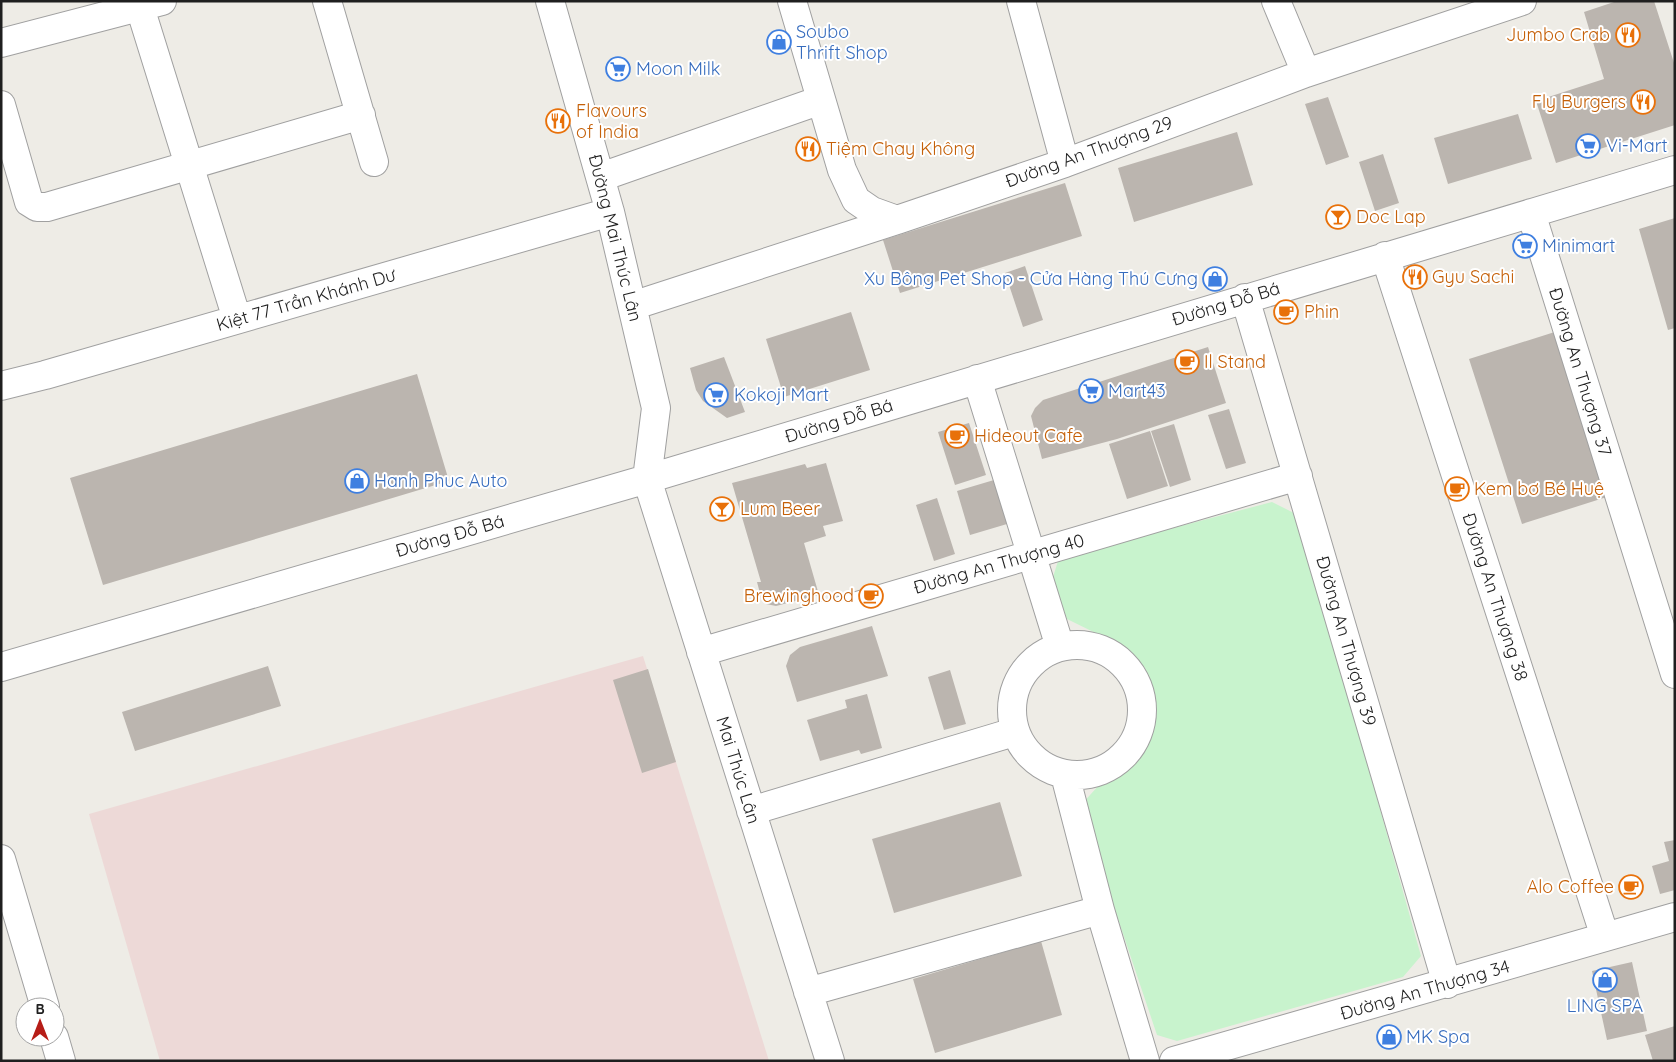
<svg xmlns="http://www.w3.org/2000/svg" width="1676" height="1062" font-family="Quicksand,sans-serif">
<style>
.commercial{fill:#edd9d7}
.park{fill:#c8f3cd}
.building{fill:#bbb5af}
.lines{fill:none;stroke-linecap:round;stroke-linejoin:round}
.minor-casing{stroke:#a0a0a0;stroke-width:30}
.minor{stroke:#fff;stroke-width:28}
.labels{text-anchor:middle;stroke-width:4;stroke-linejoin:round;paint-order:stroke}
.shop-label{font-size:18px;fill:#366cbe;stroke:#fff;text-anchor:start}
.food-label{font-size:18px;fill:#c56008;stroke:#fff;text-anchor:start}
.street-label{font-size:18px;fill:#1f1f1f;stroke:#fff}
</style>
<rect width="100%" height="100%" fill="#eeece6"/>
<path class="commercial" d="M643,656L769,1061H160L89,814Z"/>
<path class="park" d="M1272,502L1298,515L1421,956L1403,977L1177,1041L1157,1035L1080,806L1100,784L1132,767L1149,742L1154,703L1145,668L1126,648L1067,619L1052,580L1059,558Z"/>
<path class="building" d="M1617,1H1654L1675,66V125L1556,163L1536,101L1604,79L1584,12Z
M1328,97L1349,157L1326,165L1305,104Z
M1518,114L1532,159L1448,184L1434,138Z
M1237,132L1253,185L1134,222L1118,168Z
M1383,154L1399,203L1375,211L1359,162Z
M1065,183L1082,236L900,293L883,240Z
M1675,218V328L1668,330L1639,229Z
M1025,266L1043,320L1023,327L1005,273Z
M851,312L870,370L784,397L766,339Z
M1561,330L1613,495L1522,524L1469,359Z
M1208,347L1226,403L1117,439L1042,459L1031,416L1035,408L1043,400Z
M724,357L745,412L727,418L703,401L696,390L690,368Z
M417,374L449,481L103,585L70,478Z
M1229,409L1246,463L1226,469L1208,415Z
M969,423L986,475L955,485L938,432Z
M1174,424L1191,480L1170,487L1151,431Z
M1150,431L1168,486L1127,499L1109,444Z
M826,463L843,521L823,526L826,536L804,543L819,595L776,606L766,604L761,597L757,582H761L732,483L805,464L807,468Z
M994,480L1007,524L970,535L957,491Z
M937,498L955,554L934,561L916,505Z
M872,626L888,676L797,702L786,666L790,655L800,647Z
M268,666L281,706L135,751L122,712Z
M648,669L676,762L642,773L613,680Z
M950,670L966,724L944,730L928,677Z
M867,694L882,748L861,754L859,750L820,761L807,720L847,708L845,700Z
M1000,802L1022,876L894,913L872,839Z
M1675,840V890L1660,894L1652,866L1669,861L1664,842Z
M1041,941L1062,1015L935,1053L913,979Z
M1632,962L1647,1031L1607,1040L1592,971Z
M1675,1026V1061H1653L1645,1035Z"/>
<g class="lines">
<g class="minor-casing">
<path id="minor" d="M138,1L237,319
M327,1L374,162
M550,1L610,212L656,408L647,479L830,1061
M792,1L842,170L856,200L872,211L897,220L1065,163L1306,73L1522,1
M1021,1L1065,163
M1276,1L1306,73
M1,43L162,1
M1,105L29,202L37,207H47L361,115
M601,177L821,100
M1531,213L1675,674
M1385,256L1605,937
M1245,298L1447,984
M632,306L897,220
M977,379L1060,647
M1,386L45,375L610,212
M1012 710a65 65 0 1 1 130 0a65 65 0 1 1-130 0Z
M701,652L1298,476
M1,667L647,479L1675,170
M1065,775L1100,910L1145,1061
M751,811L1014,732
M1,859L45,1007
M808,992L1100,910
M54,1037L61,1061
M1174,1061L1675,917"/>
</g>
<use href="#minor" class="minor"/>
</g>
<defs>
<g id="restaurant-ring" transform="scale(1.25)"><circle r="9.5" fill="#fff" stroke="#e8710a" stroke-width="1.5"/><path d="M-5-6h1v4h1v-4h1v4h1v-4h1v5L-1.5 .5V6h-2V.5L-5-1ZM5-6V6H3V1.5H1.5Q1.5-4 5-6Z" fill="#e8710a"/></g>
<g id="shop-ring" transform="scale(1.25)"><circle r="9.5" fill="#fff" stroke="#3f7fe0" stroke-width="1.5"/><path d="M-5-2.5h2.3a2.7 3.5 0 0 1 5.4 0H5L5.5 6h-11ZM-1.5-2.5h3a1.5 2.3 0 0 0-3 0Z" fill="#3f7fe0"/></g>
<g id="supermarket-ring" transform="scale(1.25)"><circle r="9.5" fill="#fff" stroke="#3f7fe0" stroke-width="1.5"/><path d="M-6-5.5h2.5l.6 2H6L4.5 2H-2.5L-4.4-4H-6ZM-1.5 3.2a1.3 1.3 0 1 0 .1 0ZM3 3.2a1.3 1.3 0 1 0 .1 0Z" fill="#3f7fe0"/></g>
<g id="bar-ring" transform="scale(1.25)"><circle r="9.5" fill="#fff" stroke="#e8710a" stroke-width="1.5"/><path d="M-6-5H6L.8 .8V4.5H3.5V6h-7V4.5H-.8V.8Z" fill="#e8710a"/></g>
<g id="cafe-ring" transform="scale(1.25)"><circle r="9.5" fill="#fff" stroke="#e8710a" stroke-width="1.5"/><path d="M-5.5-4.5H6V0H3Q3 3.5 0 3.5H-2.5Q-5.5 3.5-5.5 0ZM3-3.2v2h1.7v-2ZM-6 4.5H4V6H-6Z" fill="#e8710a"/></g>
</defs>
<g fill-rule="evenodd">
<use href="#restaurant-ring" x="1628" y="35"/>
<use href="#shop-ring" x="779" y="42"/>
<use href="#supermarket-ring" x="618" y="69"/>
<use href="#restaurant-ring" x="1643" y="102"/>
<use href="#restaurant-ring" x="558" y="121"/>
<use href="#supermarket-ring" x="1588" y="146"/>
<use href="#restaurant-ring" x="808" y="149"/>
<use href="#bar-ring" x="1338" y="217"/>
<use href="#supermarket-ring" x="1525" y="246"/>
<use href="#restaurant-ring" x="1415" y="277"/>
<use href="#shop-ring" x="1215" y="279"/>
<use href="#cafe-ring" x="1286" y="312"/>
<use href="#cafe-ring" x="1187" y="362"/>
<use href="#supermarket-ring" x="1091" y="391"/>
<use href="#supermarket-ring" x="716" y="395"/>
<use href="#cafe-ring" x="957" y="436"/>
<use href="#shop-ring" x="357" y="481"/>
<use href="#cafe-ring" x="1457" y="489"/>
<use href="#bar-ring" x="722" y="509"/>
<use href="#cafe-ring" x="871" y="596"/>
<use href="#cafe-ring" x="1631" y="887"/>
<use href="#shop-ring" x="1605" y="980"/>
<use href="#shop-ring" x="1389" y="1037"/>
</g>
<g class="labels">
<g class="shop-label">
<text x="796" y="38">Soubo<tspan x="796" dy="21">Thrift Shop</tspan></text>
<text x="636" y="75">Moon Milk</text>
<text x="1606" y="152">Vi-Mart</text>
<text x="1542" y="252">Minimart</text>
<text x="1198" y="285" text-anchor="end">Xu Bông Pet Shop - Cửa Hàng Thú Cưng</text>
<text x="1108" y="397">Mart43</text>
<text x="734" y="401">Kokoji Mart</text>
<text x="374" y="487">Hanh Phuc Auto</text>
<text x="1605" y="1012" text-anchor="middle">LING SPA</text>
<text x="1406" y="1043">MK Spa</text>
</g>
<g class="food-label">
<text x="1610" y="41" text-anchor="end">Jumbo Crab</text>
<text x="1626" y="108" text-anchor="end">Fly Burgers</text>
<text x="576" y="117">Flavours<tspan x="576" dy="21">of India</tspan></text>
<text x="826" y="155">Tiệm Chay Không</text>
<text x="1356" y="223">Doc Lap</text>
<text x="1432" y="283">Gyu Sachi</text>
<text x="1304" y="318">Phin</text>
<text x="1204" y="368">Il Stand</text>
<text x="974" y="442">Hideout Cafe</text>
<text x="1474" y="495">Kem bơ Bé Huệ</text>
<text x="740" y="515">Lum Beer</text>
<text x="854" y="602" text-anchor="end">Brewinghood</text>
<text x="1614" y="893" text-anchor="end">Alo Coffee</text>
</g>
<g class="street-label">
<text transform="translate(1089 152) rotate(-20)" y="6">Đường An Thượng 29</text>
<text transform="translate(615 238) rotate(76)" y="6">Đường Mai Thúc Lân</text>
<text transform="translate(306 300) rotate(-16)" y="6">Kiệt 77 Trần Khánh Dư</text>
<text transform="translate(1226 304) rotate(-17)" y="6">Đường Đỗ Bá</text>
<text transform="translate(1580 372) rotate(73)" y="6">Đường An Thượng 37</text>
<text transform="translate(839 421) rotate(-17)" y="6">Đường Đỗ Bá</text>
<text transform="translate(450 536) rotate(-16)" y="6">Đường Đỗ Bá</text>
<text transform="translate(999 564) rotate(-16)" y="6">Đường An Thượng 40</text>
<text transform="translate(1495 597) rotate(72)" y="6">Đường An Thượng 38</text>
<text transform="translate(1346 641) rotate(74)" y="6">Đường An Thượng 39</text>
<text transform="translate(738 770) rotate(73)" y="6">Mai Thúc Lân</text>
<text transform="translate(1425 990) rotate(-16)" y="6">Đường An Thượng 34</text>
</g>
</g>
<rect width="1676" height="1062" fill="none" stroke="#1f1f1f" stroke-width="5"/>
<g transform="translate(40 1022)"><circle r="24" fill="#ffffff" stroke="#a5a5a5"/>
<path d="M0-4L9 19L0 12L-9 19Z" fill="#b61d17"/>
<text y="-8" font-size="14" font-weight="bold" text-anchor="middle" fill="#1f1f1f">B</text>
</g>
</svg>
